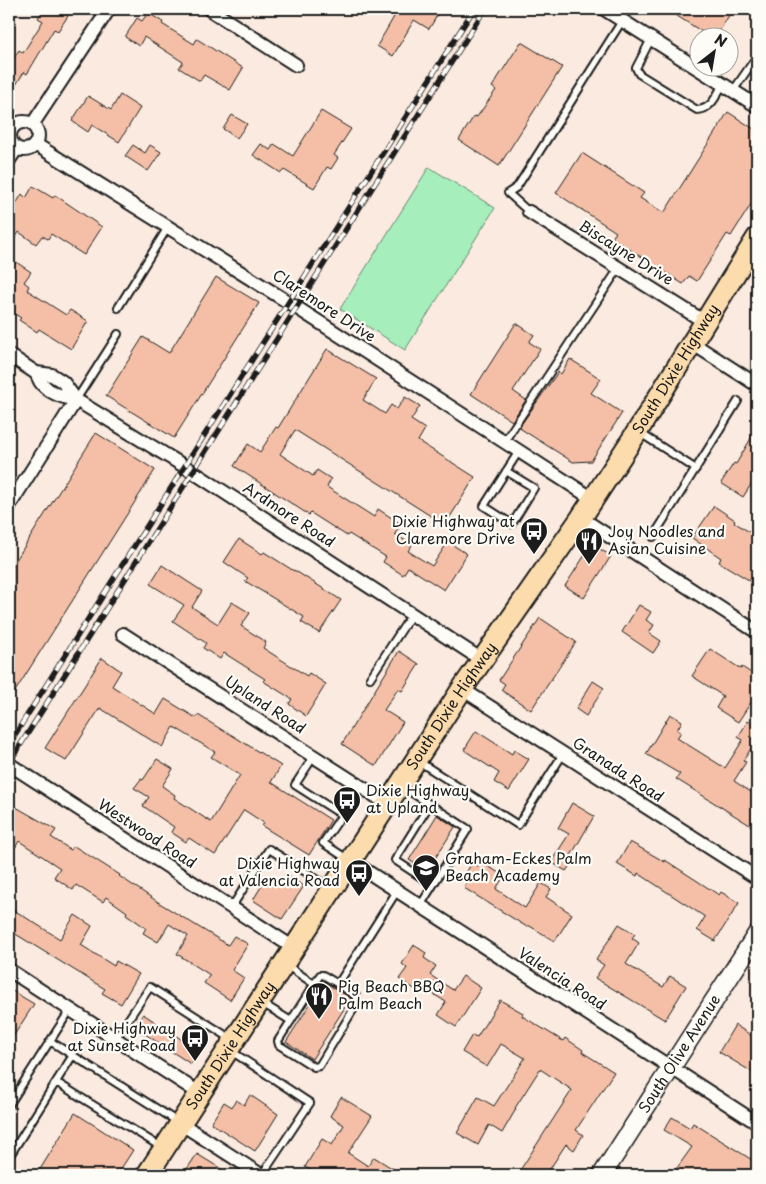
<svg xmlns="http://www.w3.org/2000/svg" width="766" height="1184" font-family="'Playpen Sans',sans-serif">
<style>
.green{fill:#a6efbd;stroke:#61866c}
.building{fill:#f4bfa6;stroke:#1c1c1c}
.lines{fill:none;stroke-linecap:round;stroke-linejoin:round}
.lane-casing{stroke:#1c1c1c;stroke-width:10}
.street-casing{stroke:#1c1c1c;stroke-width:16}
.secondary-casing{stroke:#1c1c1c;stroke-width:21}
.primary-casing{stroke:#1c1c1c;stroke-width:24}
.lane{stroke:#fdfcf7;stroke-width:6}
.street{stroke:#fdfcf7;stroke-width:12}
.secondary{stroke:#fdfcf7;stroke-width:18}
.primary{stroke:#fcdcac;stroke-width:20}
.rail-casing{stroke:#1c1c1c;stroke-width:5.5}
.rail{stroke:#fdfcf7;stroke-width:4;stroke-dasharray:11;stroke-linecap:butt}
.labels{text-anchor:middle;stroke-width:4.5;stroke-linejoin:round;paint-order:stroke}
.street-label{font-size:15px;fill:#1c1c1c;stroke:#fdfcf7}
.poi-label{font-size:15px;fill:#1c1c1c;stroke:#fdfcf7;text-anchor:start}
</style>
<rect width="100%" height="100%" fill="#faeadf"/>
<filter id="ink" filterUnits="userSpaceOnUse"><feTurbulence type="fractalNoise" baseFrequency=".02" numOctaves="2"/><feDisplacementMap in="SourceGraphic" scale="10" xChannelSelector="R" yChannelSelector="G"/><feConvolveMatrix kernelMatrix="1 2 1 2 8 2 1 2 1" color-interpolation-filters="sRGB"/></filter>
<g filter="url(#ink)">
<path class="green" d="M429,167L495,208L405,350L340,309Z"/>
<path class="building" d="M44,9H58L68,16L58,31L54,29L27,74L24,72L9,96V66L19,50L23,53L43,21L38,18Z
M396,9H441L429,29L414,20L393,56L377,46L398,10Z
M666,9H733L715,38H712Z
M148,13L163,22L162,24L194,44L197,39L243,68L230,90L204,75L200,81L179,68L183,62L144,37L139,46L125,37L137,18L142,21Z
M521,42L562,67L499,166L459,140L474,116L477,117L496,90L492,87Z
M120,95L140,108L119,142L92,125L88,132L72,121L88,96L111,110Z
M321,111L351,129L334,155L338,158L331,169L327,167L314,188L284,170L281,173L253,155L261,144L270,150L274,144L293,156Z
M728,112L757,131V195L731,236L727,234L697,281L689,276L683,284L612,238L616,232L556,193L582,153L644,193L640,198L664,213Z
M232,115L247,124L237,138L223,129Z
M133,145L145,153L150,145L161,152L148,171L125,156Z
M33,186L53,198L55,195L102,227L84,255L51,234L48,239L42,236L36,244L19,232L9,249V216L22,194L26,198Z
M16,262L31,272L24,282L29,286L27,290L66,315L70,310L88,321L71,349L39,329L37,332L19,320L21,318L9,310V274Z
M216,277L259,303L174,438L106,396L143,337L169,353Z
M516,323L534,335L529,342L540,349L513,391L526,400L512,421L471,394Z
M327,349L376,379L363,400L385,414L391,405L397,409L405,397L420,406L411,420L425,429L418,441L475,477L445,525L295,430L280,454L313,476L317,470L331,479L327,487L374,517L378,509L401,524L395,534L412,545L408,551L432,566L448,542L467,554L444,590L408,567L403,575L383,562L386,557L349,534L347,536L311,513L309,515L234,466L248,444L260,452L276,427L278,428Z
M570,359L601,379L591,393L622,413L591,461L573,462L521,429L520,426L558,372L561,374Z
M757,428V475L743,497L721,483L734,463L736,464Z
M96,433L155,470L9,701V571Z
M714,506L735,520L734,522L757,537V585L719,562L721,558L692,538Z
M239,539L262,554L264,552L294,571V570L341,600L319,633L301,622L304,617L245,581L248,578L224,562Z
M592,544L611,556L584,598L565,586Z
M162,565L202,591L192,607L218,624L232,602L250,613L241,626L266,642L263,648L307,676L309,673L326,684L306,716L289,704L292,699L263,681L265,679L224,653L220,659L203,648L206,643L173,621L184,605L150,584Z
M639,605L651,612L646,620L654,625L649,633L661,641L653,653L622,632Z
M540,618L576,642L531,710L501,690L505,684L499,680Z
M710,649L741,669L742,667L757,677V693L738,722L716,708L723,696L692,676Z
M399,651L419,664L402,691L398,689L384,710L403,722L376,766L342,744Z
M102,658L121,671L112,686L156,714L165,699L196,718L198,715L227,733V732L281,766L271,782L331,820L309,855L262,826L264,823L244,810L215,855L189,838L186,842L171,832L174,827L143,806L149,797L134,788L141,779L143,780L157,759L173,769L162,786L175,795L174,798L211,822L240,775L211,757L215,752L174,727L162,747L100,708L66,761L45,748Z
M593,681L604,688L586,716L576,709Z
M670,714L682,721L677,730L681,732L677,738L725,768L743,740L738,737L748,721L757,727V739L743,761L746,762L734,781L757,796V819L753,827L676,779L680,774L646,754Z
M476,731L512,754L514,750L529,759L509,791L494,782L499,773L464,750Z
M9,803L56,830L51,837L71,850L74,846L120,875L119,876L161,904L228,945L234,936L248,944L232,970L244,978L230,1000L204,983L210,975L177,954L188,936L169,924L158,942L143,933L146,928L126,914L127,912L106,897L103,902L76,885L73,890L54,877L60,868L19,841L9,858Z
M572,803L594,816L569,859L573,861L566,871L551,862L569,834L558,828Z
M437,815L455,827L427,871L409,860Z
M630,842L665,862V860L719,895L721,892L739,903L715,941L697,930L705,917L638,873L637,876L617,864Z
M481,862L504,876L496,889L525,908L541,883L551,889L546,897L572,914L555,941L528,925L527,927L464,888L470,878L465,874L472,863L478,866Z
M286,875L304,886L282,919L253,900L267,877L280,885Z
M9,907L60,939L75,915L92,926L81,945L114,966L116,961L139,974L121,1004L102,993L105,989L9,930Z
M619,924L635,934L632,938L639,943L626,964L663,987L670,976L686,986L665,1020L595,978L604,965L596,960Z
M414,945L426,953L424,958L436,966L430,975L453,990L463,976L481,988L456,1027L438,1015L446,1002L422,987L419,992L399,979L407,968L402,964Z
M324,982L351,998L312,1059L286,1042Z
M9,989L34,1004L9,1043Z
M500,1000L523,1013L522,1016L563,1041L565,1038L583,1050L582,1052L614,1072L576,1130L583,1135L574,1150L566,1144L546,1175H517L572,1090L540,1069L515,1108L516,1109L502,1133L489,1125L478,1145L457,1133L478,1097L494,1106L525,1058L501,1044L487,1067L462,1052L472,1035L477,1037Z
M143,1014L199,1051L191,1064L134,1027Z
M735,1025L757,1039V1075L719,1052Z
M250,1095L278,1114L255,1151L211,1123L224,1102L232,1107L236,1100L244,1105Z
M341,1097L372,1116L348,1153L368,1166L374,1157L403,1175H319L305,1167L322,1139L332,1145L344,1125L330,1116Z
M75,1113L133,1150L117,1175H45L39,1171Z
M672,1117L690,1128L693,1123L757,1163V1175H672L692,1147L664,1130Z
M197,1154L231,1175H183Z"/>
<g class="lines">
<g class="lane-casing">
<path id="lane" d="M651,39L636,68L639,74L697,110C712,109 716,96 723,84
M733,91L757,56
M529,212L508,193L517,187L622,21
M118,308L168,227
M76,400L118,334
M640,433L696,469
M504,442L619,268
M506,471L534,488L512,524L484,506L519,451
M653,537L738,401
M370,678L412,614
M314,756L295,785L342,815L323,843L349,860
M418,761L518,825L563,754
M403,787L468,829L420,906
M430,804L395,860L433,885
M231,908L269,849L331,888
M286,965L314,984
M338,984L356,996L358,1002L319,1066L314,1067L279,1045L278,1041L320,975H323L338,984L397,891
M262,1003L291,1021
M115,1039L150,987L233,1040
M50,1041L178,1122
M231,1051L310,1103L262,1175
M56,1082L73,1055
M9,1105L70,1010
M9,1157L56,1082L161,1147"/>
</g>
<g class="street-casing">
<path id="street" d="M209,9L296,65
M604,9L757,106
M10 136a14 14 0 1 1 28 0a14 14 0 1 1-28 0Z
M32,125L109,9
M35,144L288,302L593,499
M9,160L17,148
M529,212L705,322
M692,343L757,385
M9,355L36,373L52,375L63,382L76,400
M36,373C38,376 39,381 42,384C50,393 65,398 76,400L184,466L482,660
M9,506L76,400
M581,518L757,632
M123,634L388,804
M462,689L757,878
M9,764L294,948
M351,861L757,1123
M9,970L199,1093
M180,1123L261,1175
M9,1173L12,1175"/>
</g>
<g class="secondary-casing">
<g id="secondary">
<path id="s1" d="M602,1175L757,934"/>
</g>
</g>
<g class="primary-casing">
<g id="primary">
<path id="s2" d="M147,1175L462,689L581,518L637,432L757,238"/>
</g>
</g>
<use href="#lane" class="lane"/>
<use href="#street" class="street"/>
<use href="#secondary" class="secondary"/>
<use href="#primary" class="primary"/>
<g class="rail-casing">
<path id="rail" d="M9,744L474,9
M9,763L485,9"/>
</g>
<use href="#rail" class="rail"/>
</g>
</g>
<defs>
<g id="bus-pin" transform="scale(1.4375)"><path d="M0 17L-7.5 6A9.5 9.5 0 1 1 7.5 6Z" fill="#1c1c1c" stroke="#fdfcf7"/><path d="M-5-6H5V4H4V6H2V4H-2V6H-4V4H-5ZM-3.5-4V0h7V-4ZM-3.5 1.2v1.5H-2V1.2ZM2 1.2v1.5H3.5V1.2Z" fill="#fff"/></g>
<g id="restaurant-pin" transform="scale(1.4375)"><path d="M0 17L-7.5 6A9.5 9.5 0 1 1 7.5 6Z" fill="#1c1c1c" stroke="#fdfcf7"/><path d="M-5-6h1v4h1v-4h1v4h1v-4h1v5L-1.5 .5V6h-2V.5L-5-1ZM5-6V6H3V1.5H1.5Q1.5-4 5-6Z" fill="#fff"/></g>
<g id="school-pin" transform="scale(1.4375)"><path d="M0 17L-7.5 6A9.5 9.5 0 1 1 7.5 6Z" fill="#1c1c1c" stroke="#fdfcf7"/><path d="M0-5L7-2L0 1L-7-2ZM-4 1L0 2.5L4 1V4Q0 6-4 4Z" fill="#fff"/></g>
</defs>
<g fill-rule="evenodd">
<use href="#bus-pin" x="534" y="531"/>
<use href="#restaurant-pin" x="589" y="541"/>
<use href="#bus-pin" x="347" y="800"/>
<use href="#school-pin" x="426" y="868"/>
<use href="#bus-pin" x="359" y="873"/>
<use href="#restaurant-pin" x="319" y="996"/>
<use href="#bus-pin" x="195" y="1038"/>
</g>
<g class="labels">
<g class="street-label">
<text transform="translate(626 253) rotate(32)" y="5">Biscayne Drive</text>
<text transform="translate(324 306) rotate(33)" y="5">Claremore Drive</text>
<text dy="5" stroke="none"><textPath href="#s2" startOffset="964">South Dixie Highway</textPath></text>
<text transform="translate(289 515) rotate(33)" y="5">Ardmore Road</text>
<text transform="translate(265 705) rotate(33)" y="5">Upland Road</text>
<text dy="5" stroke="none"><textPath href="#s2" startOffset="559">South Dixie Highway</textPath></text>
<text transform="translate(618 770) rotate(33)" y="5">Granada Road</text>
<text transform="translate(147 834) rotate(33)" y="5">Westwood Road</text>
<text transform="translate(562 979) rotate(33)" y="5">Valencia Road</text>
<text dy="5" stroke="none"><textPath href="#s2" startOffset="154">South Dixie Highway</textPath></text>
<text dy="5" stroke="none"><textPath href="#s1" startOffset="144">South Olive Avenue</textPath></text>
</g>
<g class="poi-label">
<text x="515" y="527" text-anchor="end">Dixie Highway at<tspan x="515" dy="17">Claremore Drive</tspan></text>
<text x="608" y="537">Joy Noodles and<tspan x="608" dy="17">Asian Cuisine</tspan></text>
<text x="366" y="796">Dixie Highway<tspan x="366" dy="17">at Upland</tspan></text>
<text x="445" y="864">Graham-Eckes Palm<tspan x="445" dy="17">Beach Academy</tspan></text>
<text x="340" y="869" text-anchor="end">Dixie Highway<tspan x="340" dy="17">at Valencia Road</tspan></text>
<text x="338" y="992">Pig Beach BBQ<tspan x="338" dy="17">Palm Beach</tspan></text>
<text x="176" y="1034" text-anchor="end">Dixie Highway<tspan x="176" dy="17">at Sunset Road</tspan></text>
</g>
</g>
<rect width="766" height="1184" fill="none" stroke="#fdfcf7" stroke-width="30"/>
<rect x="15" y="15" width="736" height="1154" fill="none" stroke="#1c1c1c" stroke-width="2" filter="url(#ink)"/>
<g transform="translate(714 52) rotate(31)"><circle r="24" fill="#fdfcf7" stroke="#a3a29f"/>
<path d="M0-4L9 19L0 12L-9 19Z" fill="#1c1c1c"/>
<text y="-8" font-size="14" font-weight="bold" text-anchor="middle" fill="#1c1c1c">N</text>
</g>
</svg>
